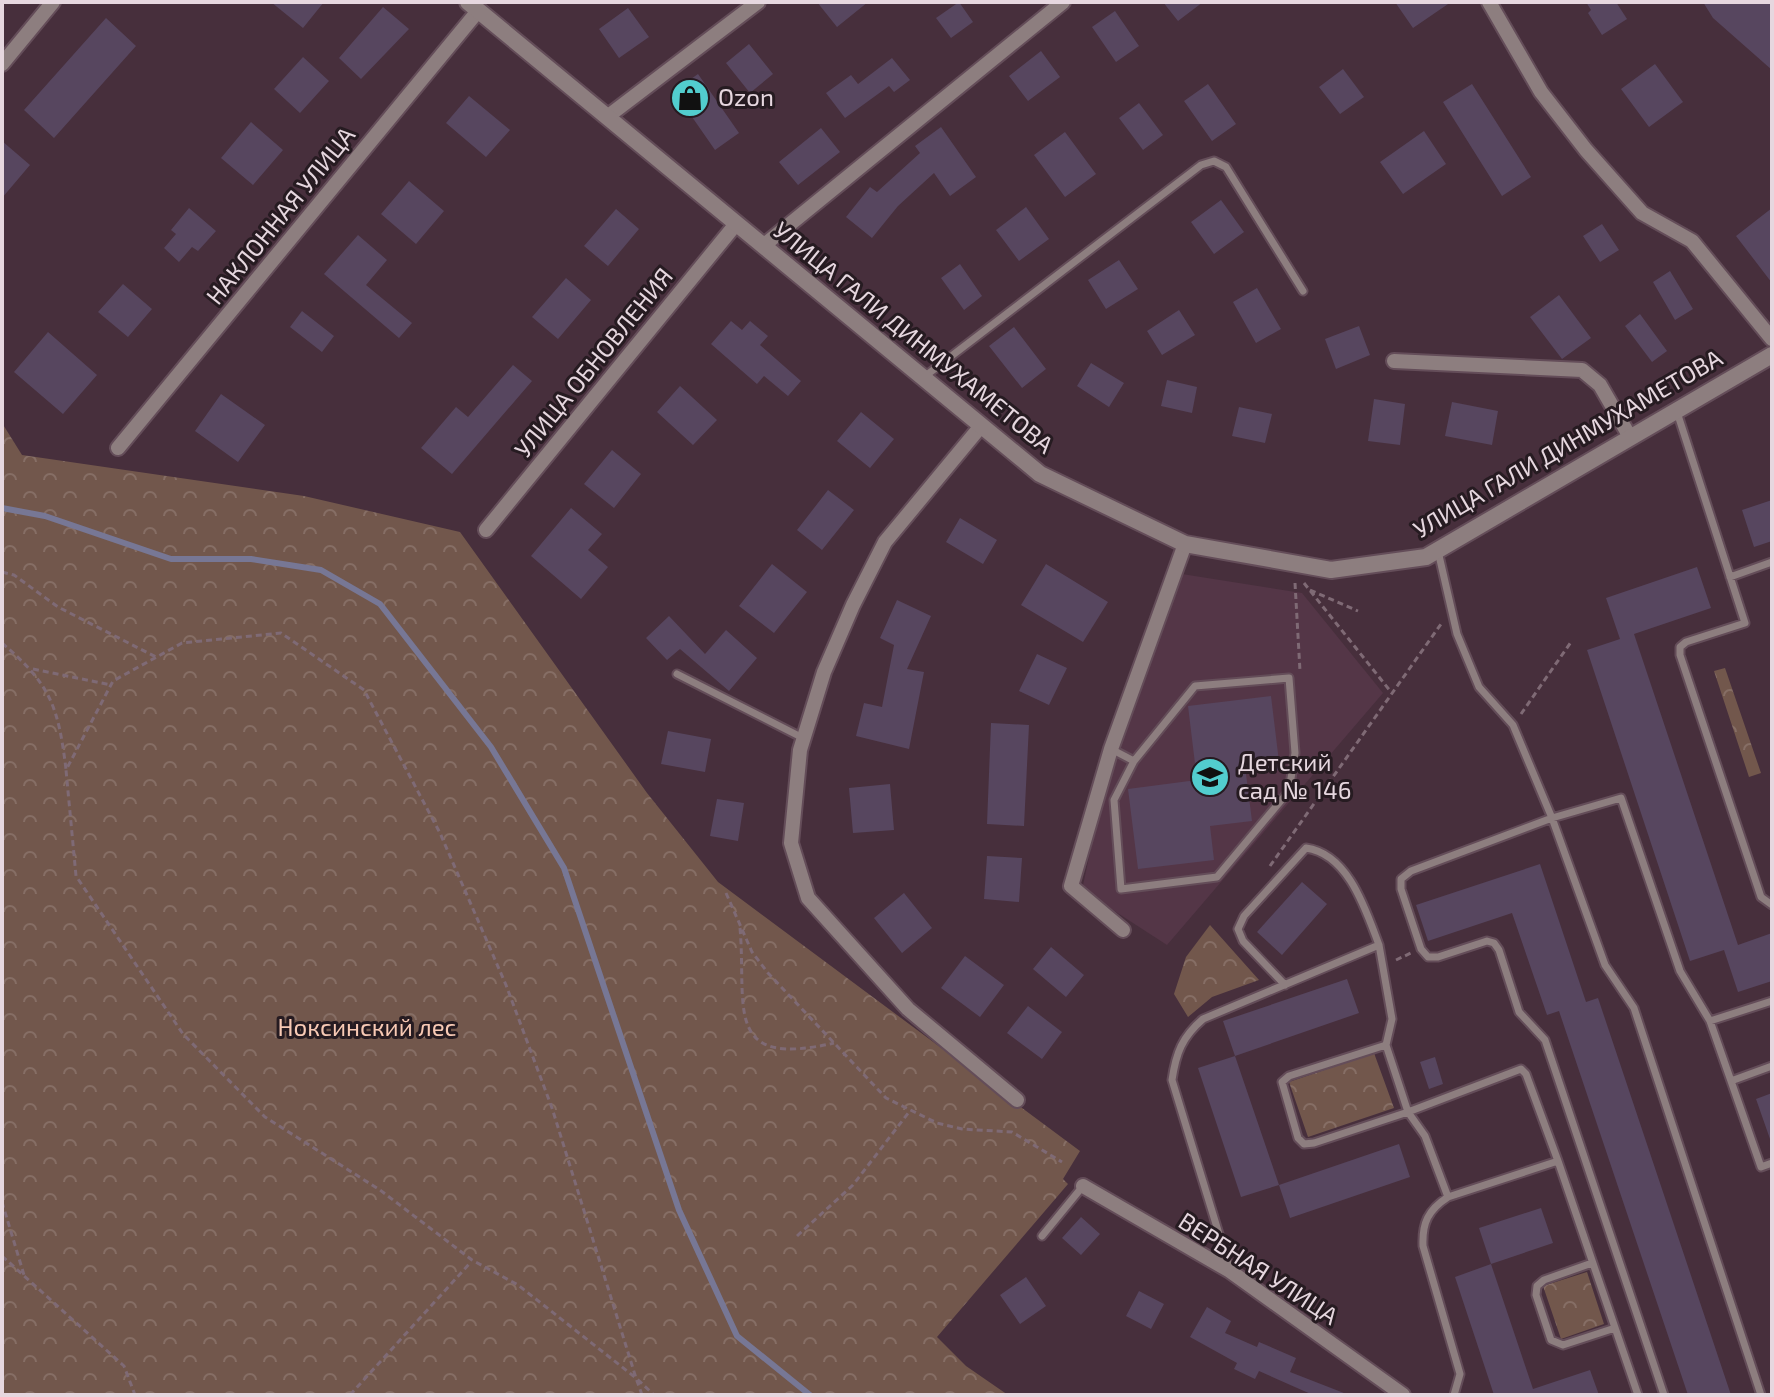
<svg xmlns="http://www.w3.org/2000/svg" width="1774" height="1397" font-family="'Exo 2',sans-serif">
<style>
.built{fill:#543647}
.forest{fill:url(#forest-crowns)}
.lines{fill:none;stroke-linecap:round;stroke-linejoin:round}
.stream{stroke:#777795;stroke-width:6}
.building{fill:#57465f}
.service-casing{stroke:#644d59;stroke-width:11}
.minor-casing{stroke:#644d59;stroke-width:18}
.tertiary-casing{stroke:#644d59;stroke-width:20}
.path{stroke:#7f6a75;stroke-width:3;stroke-dasharray:6 4;stroke-linecap:butt}
.service{stroke:#8d7e7f;stroke-width:7}
.minor{stroke:#8d7e7f;stroke-width:14}
.tertiary{stroke:#8d7e7f;stroke-width:16}
.labels{text-anchor:middle;stroke-width:6;stroke-linejoin:round;paint-order:stroke}
.poi-label{font-size:24px;fill:#e6d7df;stroke:#261b21;text-anchor:start}
.street-label{font-size:24px;fill:#e6d7df;stroke:#261b21}
.park-label{font-size:24px;fill:#f9cab5;stroke:#261b21}
</style>
<defs>
<pattern id="forest-crowns" width="20" height="18" patternUnits="userSpaceOnUse" patternTransform="scale(2)"><rect width="20" height="18" fill="#72574c"/><path d="M2 6a3 3 0 1 1 6 0M12 15a3 3 0 1 1 6 0" fill="none" stroke="#866e65"/></pattern>
</defs>
<rect width="100%" height="100%" fill="#472f3c"/>
<path class="built" d="M1182,574L1302,593L1383,693L1167,945L1082,890L1101,801Z"/>
<path class="forest" d="M2,423L22,455L304,496L460,532L647,793L718,882L1080,1151L1063,1179L1068,1184L937,1337L966,1366L1008,1395H2Z
M1725,668L1761,773L1749,777L1714,671Z
M1210,925L1259,980L1212,997L1188,1017L1174,994L1186,957Z
M1374,1053L1394,1108L1308,1137L1289,1082Z
M1587,1272L1604,1324L1561,1339L1543,1286Z"/>
<g class="lines">
<path class="stream" d="M2,508L45,516L171,559H251L321,570L380,604L491,747L564,868L679,1210L737,1336L810,1395"/>
</g>
<path class="building" d="M271,2H324L303,28Z
M817,2H868L837,27Z
M959,2L973,22L951,38L936,18Z
M1163,2H1203L1178,21Z
M1395,2H1451L1413,28Z
M1586,2H1616L1627,19L1602,35L1588,13L1591,10Z
M1703,2H1772V70L1713,18Z
M383,7L409,29L361,79L339,58Z
M628,8L649,37L619,58L599,29Z
M1115,11L1139,46L1116,62L1092,27Z
M106,18L136,46L54,138L24,110Z
M749,44L773,74L750,93L726,63Z
M1041,51L1060,77L1028,101L1009,76Z
M303,57L329,81L300,113L274,89Z
M892,58L910,80L894,92L889,86L845,118L826,93L851,75L858,84Z
M1655,64L1683,102L1649,127L1621,89Z
M1343,69L1364,97L1340,114L1319,87Z
M698,74L739,133L715,150L674,91Z
M1208,84L1236,124L1212,141L1184,101Z
M1472,84L1531,177L1502,196L1443,102Z
M469,96L510,130L486,157L446,123Z
M1139,103L1163,135L1143,150L1119,118Z
M251,122L283,150L253,185L221,158Z
M941,127L976,177L950,196L934,173L898,206L872,238L846,217L870,187L877,192L920,153L915,146Z
M821,128L840,152L798,185L779,162Z
M1424,131L1446,164L1403,194L1380,162Z
M1065,132L1096,174L1065,197L1034,155Z
M2,141L30,165L2,198Z
M409,181L444,211L416,244L381,214Z
M1221,200L1244,232L1214,254L1191,222Z
M1026,207L1049,239L1019,261L996,230Z
M189,208L216,231L198,251L192,247L179,262L164,248L176,234L171,230Z
M1772,208V283L1736,236Z
M616,209L639,229L608,266L584,246Z
M1602,224L1619,250L1600,262L1583,236Z
M358,235L387,260L366,285L412,323L399,338L324,274Z
M1119,260L1138,289L1106,309L1088,280Z
M960,264L982,296L964,310L941,278Z
M1670,271L1693,309L1675,320L1653,282Z
M566,278L591,300L558,339L532,317Z
M123,284L152,309L128,337L98,312Z
M1257,288L1281,329L1256,343L1233,302Z
M1559,295L1591,338L1562,359L1530,317Z
M1179,310L1195,335L1162,355L1147,331Z
M302,311L334,336L322,352L290,327Z
M1640,314L1667,351L1652,362L1625,326Z
M731,321L742,330L750,321L768,336L760,345L801,381L788,396L764,376L757,384L711,344Z
M1359,326L1370,355L1336,369L1325,339Z
M1014,327L1046,369L1022,388L989,346Z
M48,332L97,375L63,414L14,372Z
M1091,363L1124,383L1109,407L1077,386Z
M513,365L532,381L452,474L421,448L456,407L468,417Z
M1167,380L1197,387L1192,413L1161,406Z
M680,386L717,420L693,445L657,412Z
M221,394L265,425L238,462L195,431Z
M1374,399L1405,404L1400,445L1368,441Z
M1452,402L1498,411L1492,445L1445,436Z
M1239,407L1272,414L1265,443L1232,436Z
M861,412L894,439L870,468L837,441Z
M612,450L641,474L614,508L584,484Z
M828,490L854,510L822,550L797,530Z
M1772,500V541L1754,547L1742,510Z
M571,508L602,534L588,550L608,567L581,599L531,556Z
M960,518L997,540L983,564L946,542Z
M772,564L807,592L774,633L739,606Z
M1046,564L1108,602L1083,642L1021,605Z
M1697,567L1711,608L1634,634L1738,945L1772,933V981L1738,992L1724,950L1690,961L1587,650L1620,639L1606,598Z
M897,600L931,616L907,669L924,672L909,749L856,736L864,703L882,707L894,645L880,638Z
M669,616L705,654L726,630L757,658L729,691L680,649L667,660L646,638Z
M1037,654L1067,668L1049,705L1019,691Z
M1271,696L1280,770L1246,774L1252,821L1210,826L1214,860L1138,869L1128,789L1197,780L1188,706Z
M991,723L1029,725L1024,826L987,824Z
M668,731L711,739L705,772L661,764Z
M890,784L894,830L853,833L849,788Z
M717,799L744,803L738,841L710,836Z
M987,856L1022,858L1019,902L984,899Z
M1540,864L1586,1002L1598,998L1731,1395H1688L1559,1011L1547,1015L1512,913L1428,941L1416,905Z
M1302,882L1327,904L1282,955L1257,932Z
M904,893L932,928L902,953L874,918Z
M1051,947L1084,975L1066,997L1033,969Z
M965,956L1004,985L980,1017L941,988Z
M1347,979L1359,1013L1235,1056L1223,1021Z
M1028,1006L1062,1032L1042,1059L1007,1033Z
M1235,1056L1279,1185L1241,1197L1198,1068Z
M1435,1057L1443,1084L1429,1089L1420,1062Z
M1772,1093V1139H1770L1756,1099Z
M1399,1144L1410,1177L1290,1218L1279,1185Z
M1541,1208L1553,1243L1491,1264L1479,1228Z
M1081,1217L1100,1234L1081,1255L1062,1238Z
M1491,1264L1533,1389L1590,1370L1599,1395H1494L1455,1277Z
M1026,1277L1046,1306L1020,1324L1000,1295Z
M1139,1291L1164,1304L1151,1329L1126,1316Z
M1207,1307L1231,1321L1225,1333L1257,1347L1259,1342L1296,1358L1290,1372L1349,1395H1313L1259,1371L1255,1379L1234,1369L1237,1363L1190,1337Z"/>
<g class="lines">
<g class="service-casing">
<path id="service" d="M924,377L1201,165L1214,161L1226,167L1303,291
M1677,412L1745,623L1686,642L1680,647V655L1761,897L1772,905
M1438,551L1457,634L1479,687L1513,725L1552,818L1605,965L1634,1008L1761,1395
M1730,577L1772,562
M677,674L803,738
M1111,749L1134,761L1195,686L1289,678L1295,753L1289,791L1217,877L1121,889L1114,800L1134,761
M1285,985L1243,941L1238,929L1244,916L1306,848C1349,854 1366,911 1379,945
M1710,1021L1772,1001
M1386,1045L1289,1076L1282,1082L1298,1138L1304,1144L1314,1143L1408,1112L1425,1136L1448,1197
M1772,1066L1731,1081L1761,1167L1772,1163
M1042,1236L1083,1186
M1592,1263L1544,1280L1537,1286L1536,1295L1551,1340L1563,1345L1615,1328
M1230,1270L1172,1080C1176,1053 1182,1037 1203,1019L1379,945L1392,1019L1386,1045L1408,1112L1521,1069L1526,1074L1558,1161
M1454,1395L1460,1374L1423,1246C1422,1223 1428,1210 1448,1197L1558,1161L1638,1395
M1664,1395L1545,1040L1519,1012L1499,950L1494,943L1487,941L1438,957H1428L1421,949L1401,889V879L1411,871L1552,818L1621,798L1680,971L1710,1021L1731,1081"/>
</g>
<g class="minor-casing">
<path id="minor" d="M1489,2L1541,92L1586,150L1642,213L1692,241L1772,339
M2,64L53,2
M607,117L758,2
M763,246L1063,2
M1394,361L1582,370L1600,385L1630,437
M981,426L885,542L853,605L824,672L800,750L791,843L808,898L908,1009L1017,1100
M118,448L478,11
M486,530L736,224
M1123,930L1071,886L1111,749L1185,544
M1083,1186L1230,1271L1403,1395"/>
</g>
<g class="tertiary-casing">
<path id="tertiary" d="M468,2L1040,474L1185,544L1331,570L1426,557L1772,355"/>
</g>
<path class="path" d="M2,572L14,575L58,607L156,657
M1295,583L1300,671
M1304,583L1391,692
M1310,590L1358,611
M2,643C51,685 58,706 66,769
M33,669L111,685
M1521,714L1571,642
M1270,866L1441,624
M726,893L752,952L768,973L886,1098L937,1123L962,1129L1012,1132L1062,1162
M740,928C747,1007 722,1069 834,1043
M1396,960L1411,953
M2,1202L24,1275
M797,1236L853,1185L909,1112
M2,1256L124,1366L135,1395
M350,1395L471,1262
M642,1395L636,1378L518,1285L472,1260L380,1190L265,1117L183,1034L76,876L66,770L113,681L182,643L281,633L364,690L440,833L506,985L552,1108L636,1378L654,1395"/>
<use href="#service" class="service"/>
<use href="#minor" class="minor"/>
<use href="#tertiary" class="tertiary"/>
</g>
<defs>
<g id="shop-disc" transform="scale(2)"><circle r="9.5" fill="#52cdce" stroke="#261b21"/><path d="M-5-2.5h2.3a2.7 3.5 0 0 1 5.4 0H5L5.5 6h-11ZM-1.5-2.5h3a1.5 2.3 0 0 0-3 0Z" fill="#111"/></g>
<g id="school-disc" transform="scale(2)"><circle r="9.5" fill="#52cdce" stroke="#261b21"/><path d="M0-5L7-2L0 1L-7-2ZM-4 1L0 2.5L4 1V4Q0 6-4 4Z" fill="#111"/></g>
</defs>
<g fill-rule="evenodd">
<use href="#shop-disc" x="690" y="98"/>
<use href="#school-disc" x="1210" y="777"/>
</g>
<g class="labels">
<g class="poi-label">
<text x="718" y="106">Ozon</text>
<text x="1238" y="771">Детский<tspan x="1238" dy="28">сад № 146</tspan></text>
</g>
<g class="street-label">
<text transform="translate(281 216) rotate(-51)" y="8">НАКЛОННАЯ УЛИЦА</text>
<text transform="translate(913 338) rotate(39)" y="8">УЛИЦА ГАЛИ ДИНМУХАМЕТОВА</text>
<text transform="translate(594 363) rotate(-51)" y="8">УЛИЦА ОБНОВЛЕНИЯ</text>
<text transform="translate(1568 444) rotate(-30)" y="8">УЛИЦА ГАЛИ ДИНМУХАМЕТОВА</text>
<text transform="translate(1258 1269) rotate(33)" y="8">ВЕРБНАЯ УЛИЦА</text>
</g>
<g class="park-label">
<text x="367" y="1036">Ноксинский лес</text>
</g>
</g>
<rect width="1774" height="1397" fill="none" stroke="#e6d7df" stroke-width="8"/>
</svg>
